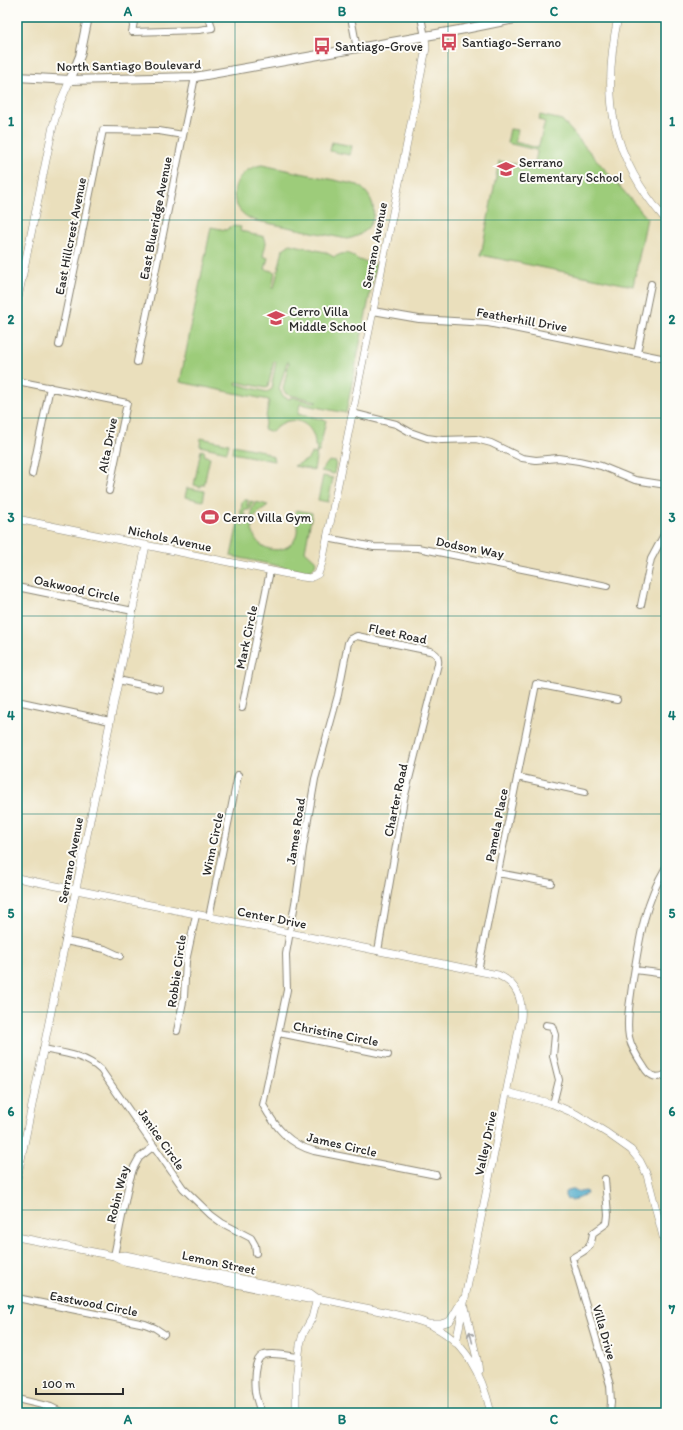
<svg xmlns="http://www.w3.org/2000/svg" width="683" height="1430" font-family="Itim,sans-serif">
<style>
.green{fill:#9dcc7a;stroke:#647c52;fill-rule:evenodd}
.water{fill:#4ba9c9;stroke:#3b6a7a}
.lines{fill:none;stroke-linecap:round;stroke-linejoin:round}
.minor-casing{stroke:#8a8574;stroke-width:8}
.tertiary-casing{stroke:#8a8574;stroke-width:8}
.secondary-casing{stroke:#8a8574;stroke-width:10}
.minor{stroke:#fff;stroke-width:6}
.tertiary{stroke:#fff;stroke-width:7}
.secondary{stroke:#fff;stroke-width:8}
.oneway{stroke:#a0a0a0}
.grid{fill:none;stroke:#0f766e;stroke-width:1;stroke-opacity:0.55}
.labels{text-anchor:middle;stroke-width:4;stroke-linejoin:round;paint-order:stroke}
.poi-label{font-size:13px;fill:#2b2b2b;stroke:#fdfcf7;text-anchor:start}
.street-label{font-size:13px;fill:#2b2b2b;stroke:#fdfcf7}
.neatline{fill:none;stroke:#0f766e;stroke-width:1.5}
.grid-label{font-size:13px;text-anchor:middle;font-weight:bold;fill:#0f766e}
</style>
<rect width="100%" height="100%" fill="#fdfcf7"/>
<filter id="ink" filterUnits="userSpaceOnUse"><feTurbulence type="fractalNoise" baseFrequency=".025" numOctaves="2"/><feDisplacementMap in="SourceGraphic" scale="8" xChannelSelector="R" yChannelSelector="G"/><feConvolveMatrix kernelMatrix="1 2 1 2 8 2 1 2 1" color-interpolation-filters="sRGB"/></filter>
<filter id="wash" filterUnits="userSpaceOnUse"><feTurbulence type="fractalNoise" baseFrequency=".012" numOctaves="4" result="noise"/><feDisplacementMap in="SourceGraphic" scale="16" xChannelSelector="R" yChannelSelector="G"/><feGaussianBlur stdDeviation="0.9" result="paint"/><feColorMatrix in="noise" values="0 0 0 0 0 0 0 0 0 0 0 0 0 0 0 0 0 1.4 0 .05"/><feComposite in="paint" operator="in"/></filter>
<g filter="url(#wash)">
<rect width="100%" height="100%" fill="#eadfbc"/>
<path class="green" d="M540,115L562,120L647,218L633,286L481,255L499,161L516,164L520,170L523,168H534L537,152L536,150L507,143L510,129L518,130L515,142L538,148L545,122L539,120Z
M332,142L352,146L350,155L330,151Z
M262,165L358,185C383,202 377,234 347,239L257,221C224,212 228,170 262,165Z
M232,226L241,227L240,231L250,233V234L262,236L265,238L266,243L263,256L268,258L265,269L275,272L272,288H274L283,249L290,244L325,252L334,257L341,254L348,253L359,260L376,264L346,413L300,404L298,414L326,420L319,452H317L314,470L294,466L307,460L312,453L316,454L317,447L315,446C316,429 301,416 285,422C279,424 276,428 272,432L264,429L269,400L180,382L211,227L226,230ZM274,361L276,362L272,383H273L272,389L267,392L236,384L237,382L266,388L268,387ZM287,362H289L283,389L286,394L316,401V403L291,397L290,399L284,397L279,389Z
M201,438L229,444L227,452L200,446Z
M233,445L263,451L273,457L274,461L232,453Z
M201,450L204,451L205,456L210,457L204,485H201V487L194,485Z
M329,461L336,462L334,474L321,471Z
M323,476L333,478L328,502L318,500Z
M187,488L205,491L203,501L185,497Z
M245,500H248L247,506H249L250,501L254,502L249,510H245L243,515H247L240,520L242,502Z
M256,502L268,505L267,506L261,510L254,517L251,516L252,511H251Z
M296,510L312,513L305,551L316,561C315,567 313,571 307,572L231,556L238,523L240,521L243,526L249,522L247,517L251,518L250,524L253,525L252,531L253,532C257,552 287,557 296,537C300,527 293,519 296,510Z"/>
<path class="water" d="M571,1189H574L579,1192L586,1191L587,1194L576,1198V1200L571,1201L570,1199L567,1200L565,1196V1192Z"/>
</g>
<g filter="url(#ink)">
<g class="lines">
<g class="minor-casing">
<path id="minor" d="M135,17L132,32L199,30L212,28L209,17
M351,17L357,49
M421,17L425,37
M373,311L419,319L488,323L666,359
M59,345L103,130L159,131L183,135
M637,353L651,284
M137,362L195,77
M17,381L127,403L109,491
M352,413L396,424L410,432L427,438L442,440L476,439L491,443L522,458L536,460L558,458L579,461L601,466L635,480L666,485
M32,474L50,387
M327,538L374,547L418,548L607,586
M17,587L133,611
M641,605L651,559L666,531
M118,680L160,689
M17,701L110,721
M242,708L270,571
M517,777L585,792
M666,867C643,905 639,943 632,986C630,1003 626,1020 629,1037C631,1048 638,1058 644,1067C649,1076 657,1080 666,1074
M498,873L551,883
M209,917L238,775
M65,941L105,949L120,956
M378,951L404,799L438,664C439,657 437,653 430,651L357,636L350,639L348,643L338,695L315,779L303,848L297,892L286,954L287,990L263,1105C276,1128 289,1144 314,1151L436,1175
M635,970L666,974
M478,971L536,684L617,700
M546,1025L552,1026L555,1035L553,1056L559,1080L553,1104
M177,1031L184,997L186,961L196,915
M279,1033L388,1055
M43,1049C64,1053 85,1055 101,1070L183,1188L211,1215L222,1223L251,1238L255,1245L256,1253
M605,1179L608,1215L607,1223L593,1233C590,1251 587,1249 572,1258L610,1385L611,1402L610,1413
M114,1256L129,1182L133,1169L139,1158L154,1146
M17,1298L145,1324L155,1328L164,1334
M17,1399L51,1407L63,1413
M261,1413C259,1406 256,1399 255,1392C254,1382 253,1358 264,1355C274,1352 288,1356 298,1357"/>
</g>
<g class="tertiary-casing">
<path id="tertiary" d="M618,17C601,98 611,157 666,220
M17,303L53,126L59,105L70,80
M17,519L302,577L310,578L318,574L322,563L421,74L426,48L425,37
M17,878L498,975C517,983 523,1000 521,1019L456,1343
M507,1092L553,1104L576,1114L607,1133L631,1150L640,1161L647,1175L666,1248
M17,1179L146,545
M17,1237L114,1256L124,1261L308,1299L317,1298C338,1302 359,1307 380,1311C396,1315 413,1318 428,1324C466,1340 482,1375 491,1413
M115,1256L125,1255L310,1293L317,1298
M465,1307L477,1359L479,1371
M431,1324H441L450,1321L463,1299
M296,1413V1379L300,1345L303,1334L312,1318L317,1298"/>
</g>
<g class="secondary-casing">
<path id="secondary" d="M17,77L70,80L195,77L465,29L525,17
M70,80L80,56L88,17"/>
</g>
<use href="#minor" class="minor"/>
<use href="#tertiary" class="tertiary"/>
<use href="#secondary" class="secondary"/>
</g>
<defs><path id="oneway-shaft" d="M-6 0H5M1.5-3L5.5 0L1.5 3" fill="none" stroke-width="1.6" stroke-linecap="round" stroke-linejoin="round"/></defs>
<use class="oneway" href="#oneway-shaft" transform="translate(471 1337) rotate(-104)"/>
</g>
<path class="grid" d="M235,17V1413M448,17V1413M17,220H666M17,418H666M17,616H666M17,814H666M17,1012H666M17,1210H666"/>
<defs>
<g id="bus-bare" transform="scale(1.38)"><path d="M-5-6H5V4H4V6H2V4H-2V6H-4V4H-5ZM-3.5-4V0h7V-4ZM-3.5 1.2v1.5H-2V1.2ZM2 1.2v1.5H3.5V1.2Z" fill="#d1495b" stroke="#fdfcf7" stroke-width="2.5" paint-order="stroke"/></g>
<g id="school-bare" transform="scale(1.38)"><path d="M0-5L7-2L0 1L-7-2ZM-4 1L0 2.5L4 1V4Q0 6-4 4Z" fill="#d1495b" stroke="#fdfcf7" stroke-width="2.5" paint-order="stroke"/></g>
<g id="stadium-bare" transform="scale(1.38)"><path d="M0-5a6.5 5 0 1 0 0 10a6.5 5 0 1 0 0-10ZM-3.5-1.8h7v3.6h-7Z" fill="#d1495b" stroke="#fdfcf7" stroke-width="2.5" paint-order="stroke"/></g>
</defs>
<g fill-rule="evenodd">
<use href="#bus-bare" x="449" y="42"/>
<use href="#bus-bare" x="322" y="46"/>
<use href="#school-bare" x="506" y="169"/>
<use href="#school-bare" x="276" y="318"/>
<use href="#stadium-bare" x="210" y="517"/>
</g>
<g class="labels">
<g class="poi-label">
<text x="462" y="47">Santiago-Serrano</text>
<text x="335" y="51">Santiago-Grove</text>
<text x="519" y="167">Serrano<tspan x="519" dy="15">Elementary School</tspan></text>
<text x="289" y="316">Cerro Villa<tspan x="289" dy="15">Middle School</tspan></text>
<text x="223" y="522">Cerro Villa Gym</text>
</g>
<g class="street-label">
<text transform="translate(129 65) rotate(-1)" y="5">North Santiago Boulevard</text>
<text transform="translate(155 218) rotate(-79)" y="5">East Blueridge Avenue</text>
<text transform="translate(70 236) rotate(-79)" y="5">East Hillcrest Avenue</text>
<text transform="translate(374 245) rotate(-79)" y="5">Serrano Avenue</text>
<text transform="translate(522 319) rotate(10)" y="5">Featherhill Drive</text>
<text transform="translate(107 445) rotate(-79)" y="5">Alta Drive</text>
<text transform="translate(170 538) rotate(12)" y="5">Nichols Avenue</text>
<text transform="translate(470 547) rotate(11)" y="5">Dodson Way</text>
<text transform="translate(77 588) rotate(12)" y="5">Oakwood Circle</text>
<text transform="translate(398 633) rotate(12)" y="5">Fleet Road</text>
<text transform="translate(246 637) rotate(-78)" y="5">Mark Circle</text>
<text transform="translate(395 800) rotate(-78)" y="5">Charter Road</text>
<text transform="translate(496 825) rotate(-79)" y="5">Pamela Place</text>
<text transform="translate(295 831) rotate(-81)" y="5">James Road</text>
<text transform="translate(212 844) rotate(-78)" y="5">Winn Circle</text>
<text transform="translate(70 860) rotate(-79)" y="5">Serrano Avenue</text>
<text transform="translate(272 917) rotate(11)" y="5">Center Drive</text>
<text transform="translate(176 971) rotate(-82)" y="5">Robbie Circle</text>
<text transform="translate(336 1033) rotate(11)" y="5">Christine Circle</text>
<text transform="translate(162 1139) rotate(55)" y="5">Janice Circle</text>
<text transform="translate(485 1143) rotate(-78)" y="5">Valley Drive</text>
<text transform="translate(342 1144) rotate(13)" y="5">James Circle</text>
<text transform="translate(117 1194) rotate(-76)" y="5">Robin Way</text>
<text transform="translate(219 1262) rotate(12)" y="5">Lemon Street</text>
<text transform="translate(94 1303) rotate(11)" y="5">Eastwood Circle</text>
<text transform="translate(605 1332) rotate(74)" y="5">Villa Drive</text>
</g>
</g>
<rect width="683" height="1430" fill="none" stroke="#fdfcf7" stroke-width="44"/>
<path d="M36 1388v6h87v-6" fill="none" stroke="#2b2b2b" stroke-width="2"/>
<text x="42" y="1388" font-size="12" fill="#2b2b2b" stroke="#fdfcf7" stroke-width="3" paint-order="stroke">100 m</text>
<rect x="22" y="22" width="639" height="1386" class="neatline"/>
<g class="grid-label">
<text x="128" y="16">A</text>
<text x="342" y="16">B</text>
<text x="554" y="16">C</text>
<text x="11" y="126">1</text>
<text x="672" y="126">1</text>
<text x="11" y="324">2</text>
<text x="672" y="324">2</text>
<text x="11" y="522">3</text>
<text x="672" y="522">3</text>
<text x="11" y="720">4</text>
<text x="672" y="720">4</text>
<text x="11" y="918">5</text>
<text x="672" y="918">5</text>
<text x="11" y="1116">6</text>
<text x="672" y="1116">6</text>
<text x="11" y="1314">7</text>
<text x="672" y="1314">7</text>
<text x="128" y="1424">A</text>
<text x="342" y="1424">B</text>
<text x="554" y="1424">C</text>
</g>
</svg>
